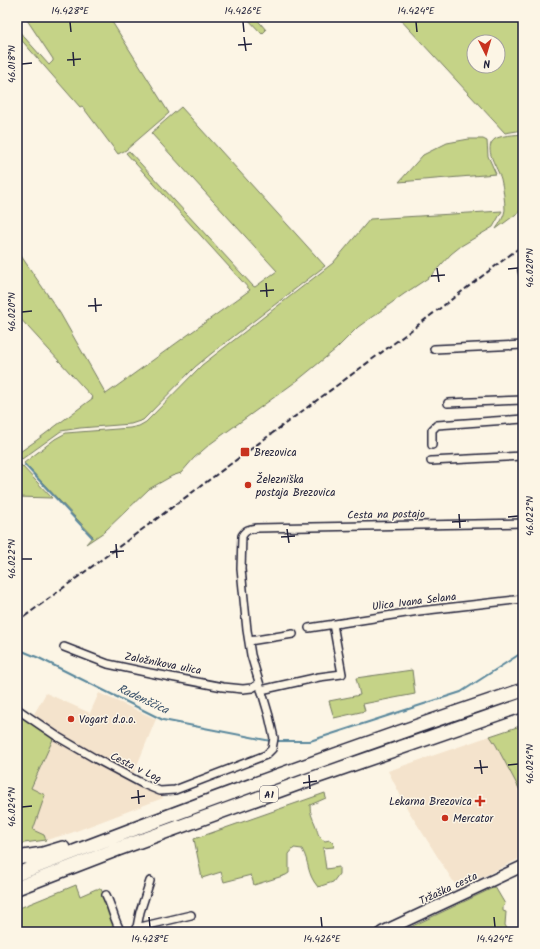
<svg xmlns="http://www.w3.org/2000/svg" width="540" height="949" font-family="Kalam,sans-serif">
<style>
.built{fill:#f4e3cc}
.green{fill:#c5d387;stroke:#747a61;fill-rule:evenodd}
.lines{fill:none;stroke-linecap:round;stroke-linejoin:round}
.stream{stroke:#59879c;stroke-width:2}
.minor-casing{stroke:#22223b;stroke-width:10}
.secondary-casing{stroke:#22223b;stroke-width:13}
.motorway-casing{stroke:#22223b;stroke-width:16}
.minor{stroke:#fcf5e5;stroke-width:7}
.secondary{stroke:#fcf5e5;stroke-width:10}
.motorway{stroke:#fcf5e5;stroke-width:13}
.rail{stroke:#22223b;stroke-width:2;stroke-dasharray:6 3;stroke-linecap:butt}
.ticks{fill:none;stroke:#22223b;stroke-width:1.5}
.poi-dot{fill:#c8321e;stroke:#fcf5e5;stroke-width:1.5}
.labels{text-anchor:middle;stroke-width:3;stroke-linejoin:round;paint-order:stroke}
.shield{fill:#fcf5e5;stroke:#63616e;stroke-width:1}
.shield-label{font-size:10px;font-weight:bold;fill:#22223b}
.poi-label{font-size:11px;fill:#22223b;stroke:#fcf5e5;text-anchor:start}
.street-label{font-size:11px;fill:#22223b;stroke:#fcf5e5}
.water-label{font-size:12px;font-style:italic;fill:#3d546c;stroke:#fcf5e5}
.neatline{fill:none;stroke:#22223b;stroke-width:1.5}
.ticks-label{font-size:10px;text-anchor:middle;fill:#22223b}
</style>
<rect width="100%" height="100%" fill="#fcf5e5"/>
<filter id="ink" filterUnits="userSpaceOnUse"><feTurbulence type="fractalNoise" baseFrequency=".025" numOctaves="2"/><feDisplacementMap in="SourceGraphic" scale="8" xChannelSelector="R" yChannelSelector="G"/><feConvolveMatrix kernelMatrix="1 2 1 2 8 2 1 2 1" color-interpolation-filters="sRGB"/></filter>
<g filter="url(#ink)">
<path class="built" d="M46,693L90,713L99,693L156,719L131,780L151,791L161,793L163,798L71,833L46,840L44,835L33,830L45,795L31,789L54,737L30,721Z
M490,736L496,744L523,795V857L458,889L408,810L388,771Z"/>
<path class="green" d="M25,17H109L169,113L126,150L118,154L82,106L80,107L17,35V29L49,65L53,61V59Z
M246,17H255L266,30L262,34Z
M398,17H522L523,19V130L505,133ZM474,42H498V66H474Z
M181,107L325,266L212,353L195,367L143,420L131,424L80,428L61,431L22,459L17,454L37,440L93,398L17,315V250L60,313L106,394L250,290L126,153L129,151L253,286L255,287L277,271L151,133Z
M523,134V209L496,229C500,223 504,217 505,210C505,200 503,188 501,179C498,168 482,148 495,139C502,135 515,135 523,134Z
M469,139H483L487,141L488,156L496,174L399,182L423,155L447,143Z
M502,211L493,227L461,246L451,254L431,276L404,294L358,327L336,349L298,380L210,444L194,458L181,473L172,476L149,489L104,532L86,544L93,536L24,463L55,439L66,433L130,428L139,426L146,422L202,365L333,263L370,219Z
M21,465L52,498L17,497V468Z
M412,670L415,694L363,704L365,711L334,718L329,701L360,695L356,678Z
M17,711L54,737L31,788L45,795L33,830L44,835L46,840L17,844Z
M523,725V796L496,745L490,736Z
M325,793L326,798L310,805C310,813 312,817 315,824C318,831 317,837 325,841L330,840L333,843L334,847L323,848L326,869L339,867V874L333,882L318,887C306,873 310,863 302,849L294,848L289,854V873L286,875L254,885L251,875L224,882L221,872L202,878L194,839Z
M76,885L80,896L96,889H101L119,932H17V909Z
M495,887L505,904L503,907V911L506,912L505,925L509,932H400Z"/>
<g class="lines">
<path class="stream" d="M17,456L18,458
M25,465L92,537
M17,650H20L39,658L163,720L271,741
M276,741H310L461,692L523,652"/>
<g class="minor-casing">
<path id="minor" d="M522,270L523,274
M434,349L523,345
M448,403L523,400
M432,445V430L437,425L523,419
M431,461L523,456
M309,628L419,611L523,599
M249,641L293,634
M64,647L108,664L150,673L223,687L243,689L252,688L259,684
M261,690L319,677L342,674L333,624
M17,709L58,737L96,759L143,784L160,791L175,790L266,755L272,749L274,738L269,716L251,655L247,630L241,569L242,536C246,529 250,529 257,528L523,523
M106,895C112,907 114,920 121,932
M136,928L191,915
M136,932L140,912L150,881"/>
</g>
<g class="secondary-casing">
<path id="secondary" d="M382,932L523,866"/>
</g>
<g class="motorway-casing">
<path id="motorway" d="M17,858L43,854L63,848
M17,874C184,809 353,747 523,690
M17,888L118,849L319,776L523,705"/>
</g>
<use href="#minor" class="minor"/>
<use href="#secondary" class="secondary"/>
<use href="#motorway" class="motorway"/>
<path class="rail" d="M17,622L397,341L523,245"/>
</g>
</g>
<path class="ticks" d="M70,22L71,32M243,22L244,32M416,22L417,32M244,37L246,51M238,45L252,44M73,52L74,66M67,60L81,59M22,64L32,63M437,268L439,282M508,269L518,268M431,276L445,275M266,283L267,297M260,291L274,290M95,298L96,312M88,306L102,305M22,312L32,311M459,514L460,528M508,517L518,516M452,522L466,521M287,529L289,543M281,537L295,536M116,544L117,558M110,552L124,551M22,559H32M480,760L482,774M508,765L518,764M474,768L488,767M309,775L310,789M303,783L317,781M138,790L139,804M131,798L145,796M22,807L32,806M149,917L150,927M321,917L322,927M494,917L495,927"/>
<g class="poi-dot">
<rect x="240" y="447" width="10" height="10" rx="2"/>
<circle cx="248" cy="485" r="4"/>
<circle cx="71" cy="719" r="4"/>
<path d="M478 795h4v4h4v4h-4v4h-4v-4h-4v-4h4z"/>
<circle cx="445" cy="818" r="4"/>
</g>
<g class="labels">
<rect class="shield" x="260" y="786" width="18" height="16" rx="3"/>
<g class="shield-label">
<text x="269" y="798">A1</text>
</g>
<g class="poi-label">
<text x="254" y="456">Brezovica</text>
<text x="256" y="483">Železniška<tspan x="256" dy="13">postaja Brezovica</tspan></text>
<text x="79" y="723">Vogart d.o.o.</text>
<text x="472" y="805" text-anchor="end">Lekarna Brezovica</text>
<text x="453" y="822">Mercator</text>
</g>
<g class="street-label">
<text transform="translate(386 514) rotate(-1)" y="4">Cesta na postajo</text>
<text transform="translate(414 601) rotate(-7)" y="4">Ulica Ivana Selana</text>
<text transform="translate(163 663) rotate(11)" y="4">Založnikova ulica</text>
<text transform="translate(136 767) rotate(26)" y="4">Cesta v Log</text>
<text transform="translate(448 888) rotate(-25)" y="4">Tržaška cesta</text>
</g>
<g class="water-label">
<text transform="translate(143 699) rotate(25)" y="4">Radenščica</text>
</g>
</g>
<rect width="540" height="949" fill="none" stroke="#fcf5e5" stroke-width="44"/>
<g transform="translate(486 54) rotate(175)"><circle r="19" fill="#fcf5e5" stroke="#a5a1a1"/>
<path d="M0-3L7 15L0 10L-7 15Z" fill="#c8321e"/>
<text y="-6" font-size="11" font-weight="bold" text-anchor="middle" fill="#22223b">N</text>
</g>
<rect x="22" y="22" width="496" height="905" class="neatline"/>
<g class="ticks-label">
<text x="70" y="14">14.428°E</text>
<text x="243" y="14">14.426°E</text>
<text x="416" y="14">14.424°E</text>
<text transform="translate(11 64) rotate(-90)" y="4">46.018°N</text>
<text transform="translate(529 268) rotate(-90)" y="4">46.020°N</text>
<text transform="translate(11 312) rotate(-90)" y="4">46.020°N</text>
<text transform="translate(529 516) rotate(-90)" y="4">46.022°N</text>
<text transform="translate(11 559) rotate(-90)" y="4">46.022°N</text>
<text transform="translate(529 764) rotate(-90)" y="4">46.024°N</text>
<text transform="translate(11 807) rotate(-90)" y="4">46.024°N</text>
<text x="150" y="942">14.428°E</text>
<text x="322" y="942">14.426°E</text>
<text x="495" y="942">14.424°E</text>
</g>
</svg>
